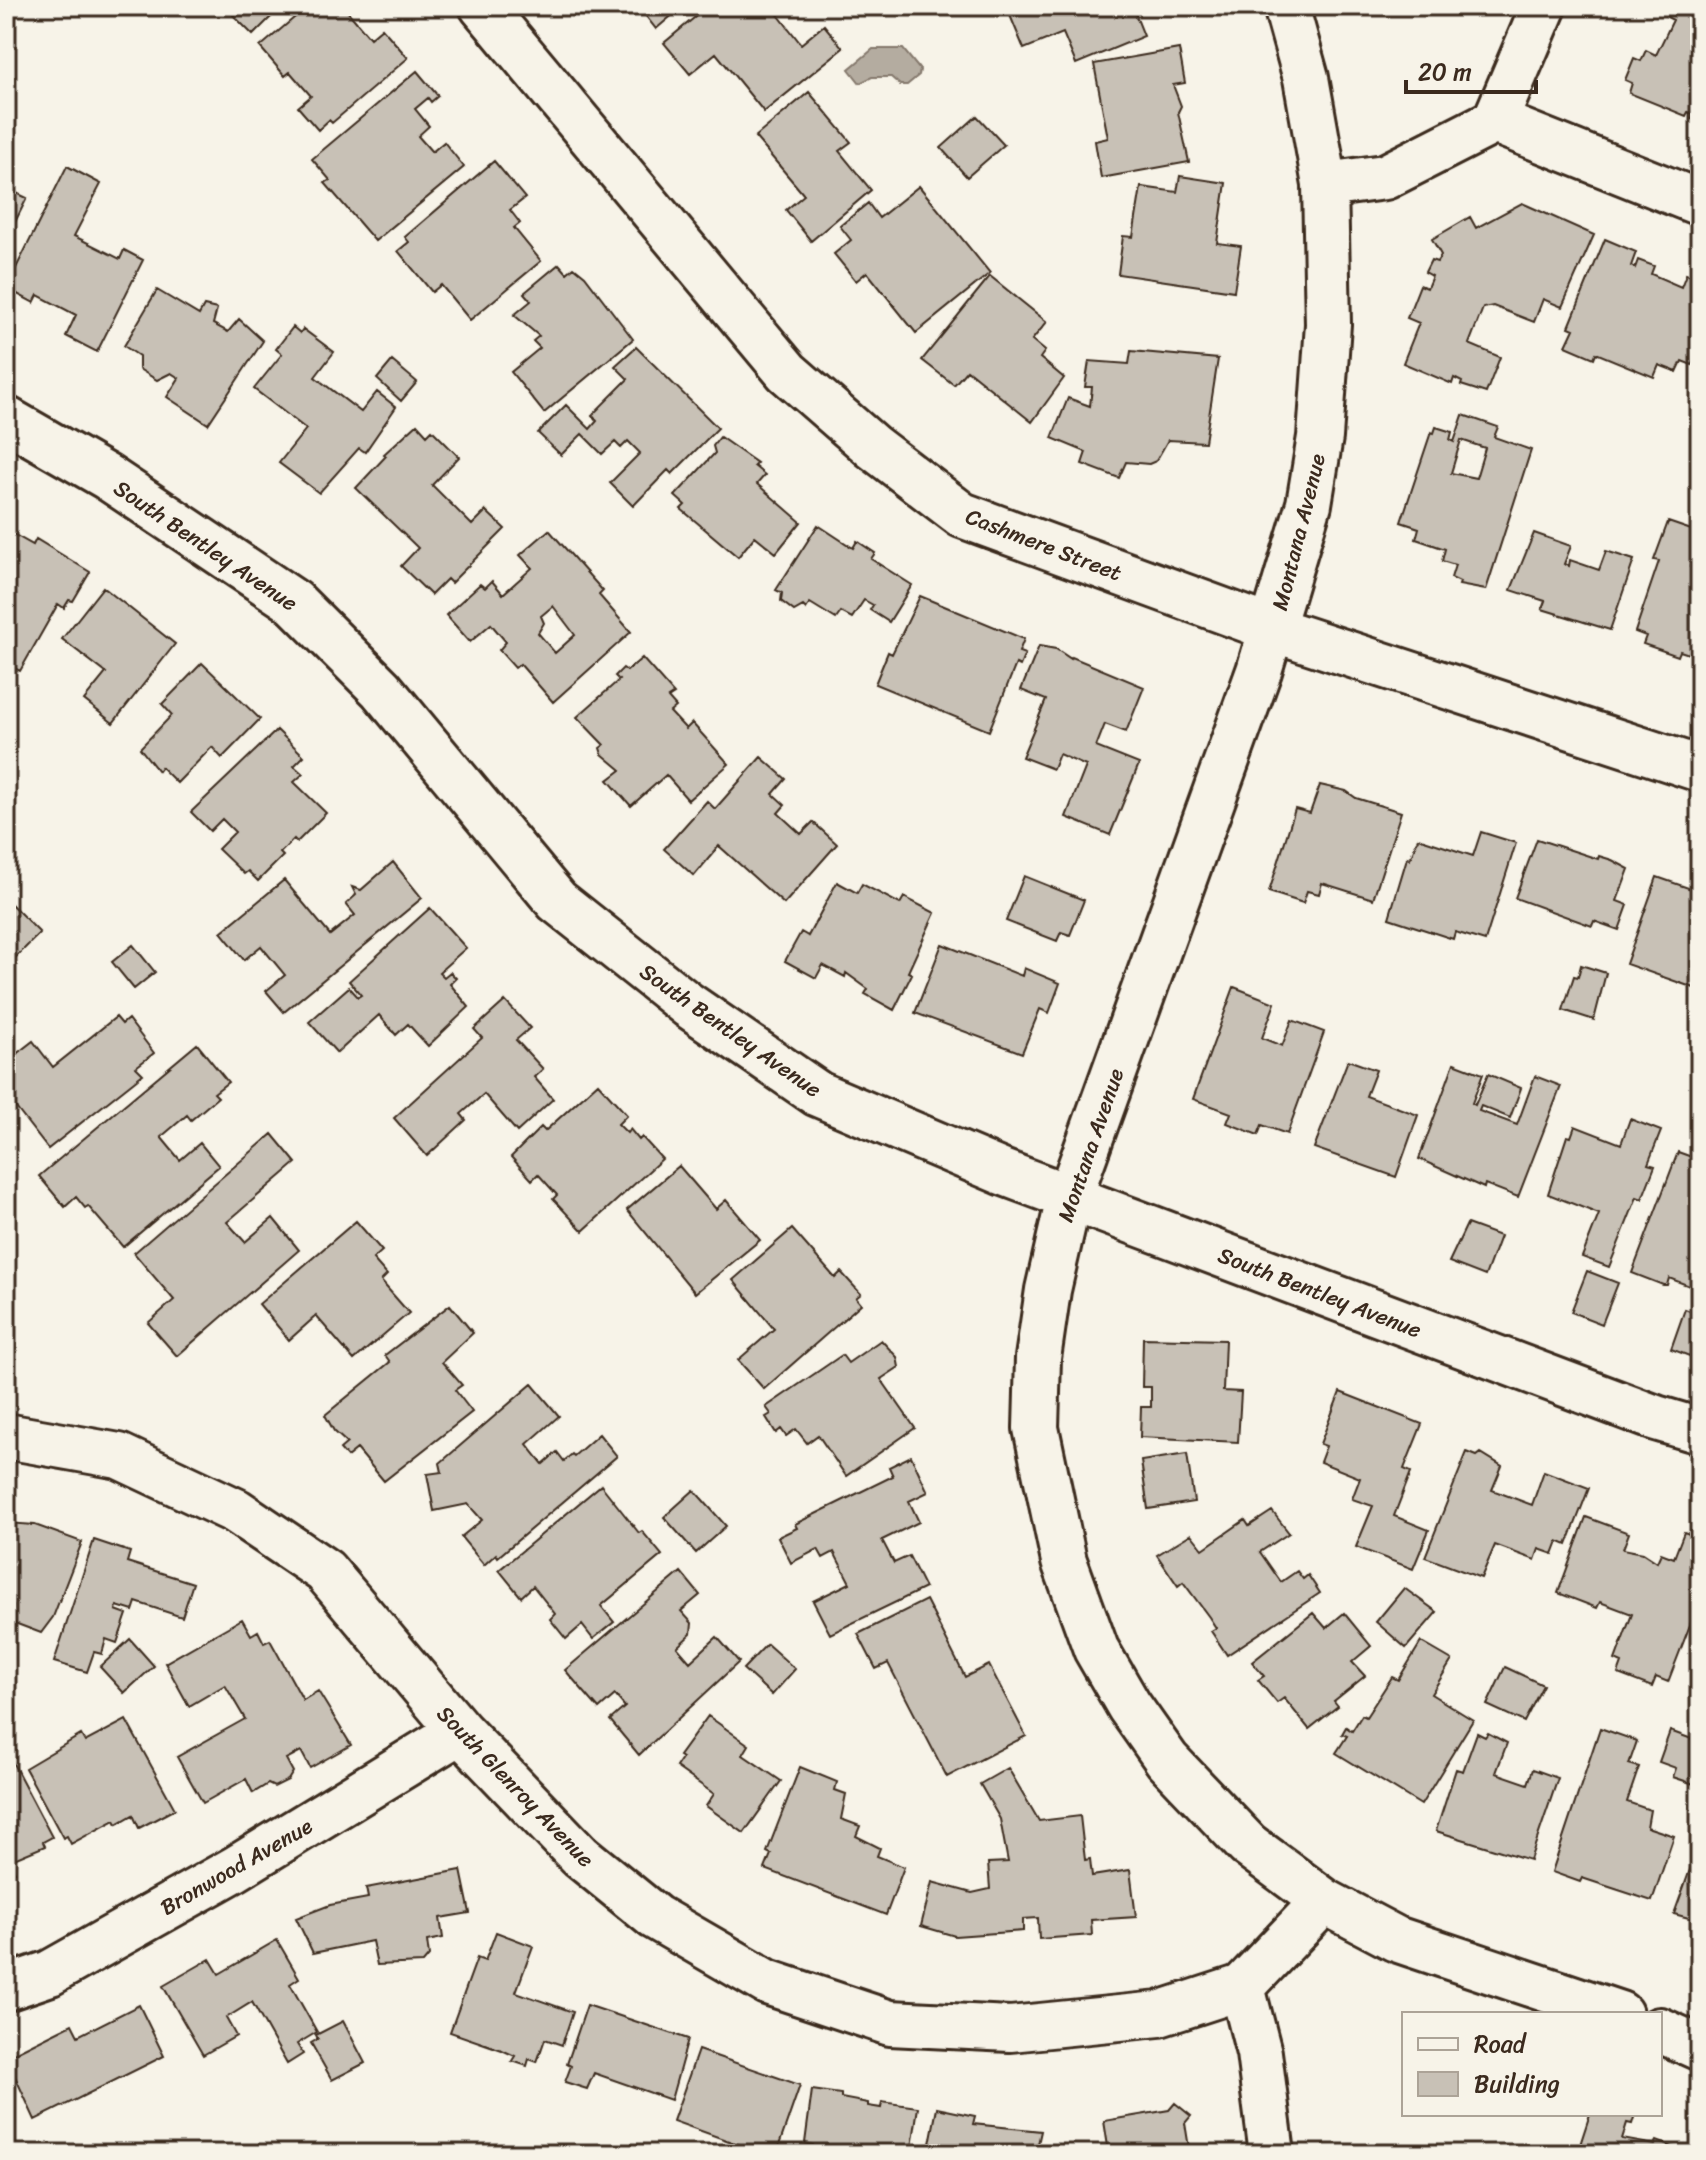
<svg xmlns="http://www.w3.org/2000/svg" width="1706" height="2160" font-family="Sriracha,sans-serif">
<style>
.water{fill:#b4aca0;stroke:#84786c;stroke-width:2}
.building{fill:#c8c1b6;stroke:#3b2a1e;stroke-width:2;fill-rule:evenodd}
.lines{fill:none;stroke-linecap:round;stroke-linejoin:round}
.minor-casing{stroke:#3b2a1e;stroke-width:50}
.minor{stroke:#f7f3e8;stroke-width:44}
.labels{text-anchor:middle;stroke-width:6;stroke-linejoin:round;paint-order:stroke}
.street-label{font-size:22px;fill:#3b2a1e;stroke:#f7f3e8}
</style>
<rect width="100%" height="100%" fill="#f7f3e8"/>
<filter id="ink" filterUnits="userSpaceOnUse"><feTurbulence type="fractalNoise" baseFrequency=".0125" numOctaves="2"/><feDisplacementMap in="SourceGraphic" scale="16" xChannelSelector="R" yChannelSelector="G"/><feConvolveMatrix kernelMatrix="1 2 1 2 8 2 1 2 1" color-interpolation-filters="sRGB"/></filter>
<g filter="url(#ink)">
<path class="water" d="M873,49H903L920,70L919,75L907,85H900L891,77H872L860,83L849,69Z"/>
<path class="building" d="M224,6H282L253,35Z
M308,6H343L370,38L382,28L408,58L332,123L329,120L318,130L298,107L311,96L290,72L285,76L260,47Z
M638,6H683L656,29Z
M714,6H783L776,12L801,44L824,25L843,48L764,112L716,53L690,74L664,43L706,8L708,11Z
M1012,6H1132L1144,36L1076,64L1063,33L1024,49L1007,8Z
M1673,6H1700V123L1691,119L1692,114L1688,112L1686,116L1629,93L1632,83L1625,80L1634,58L1641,61L1646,50L1656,55L1673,20L1667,17Z
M1179,49L1185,83L1173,85L1181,106L1178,112L1189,162L1101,178L1095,141L1108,138L1094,64Z
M417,71L438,96L431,102L428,98L415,109L429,126L418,136L432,152L444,142L464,167L375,241L325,183L330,180L312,159Z
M809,92L851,142L839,151L871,190L811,241L786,210L804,195L755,137Z
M977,116L1004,145L967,177L941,148Z
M6,146L15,150L6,168Z
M494,161L525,198L510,210L520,223L514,228L541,261L470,320L441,285L432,292L398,251L409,242L405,237Z
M67,166L101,184L74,236L120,259L124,250L143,260L97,352L66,336L76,315L38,295L34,303L6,288Z
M1180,176L1226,183L1217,243L1241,246L1234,291L1118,274L1123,236L1133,237L1141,187L1177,192Z
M919,186L990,273L916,333L867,272L856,281L834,254L851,240L840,226L868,203L879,218Z
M10,190L27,198L6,240V197Z
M1522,203L1594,235L1562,307L1543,299L1534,322L1493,306L1483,308L1469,344L1500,357L1486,393L1461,385L1462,382L1454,378L1452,384L1403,363L1419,323L1407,318L1420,285L1427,288L1432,276L1425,272L1431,260L1437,262L1441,255L1432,239L1470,217L1476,228Z
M1605,239L1636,252L1631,266L1635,268L1638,260L1654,266L1651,274L1681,287L1686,274L1700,279V347L1692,365L1682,361L1677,372L1659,365L1654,377L1596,353L1594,358L1566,346L1574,329L1569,327Z
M559,264L567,273L574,267L585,276L633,339L544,413L511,372L540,348L533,341L539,336L514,315L531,301L524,293Z
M990,276L1047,322L1032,340L1045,351L1040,358L1064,378L1032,422L967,370L954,385L922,360Z
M157,290L199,315L204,306L217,309L213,324L228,332L239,319L263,341L208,424L167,397L179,378L171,373L157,380L139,369V356L124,346Z
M293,327L300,333L303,329L334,352L315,377L361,412L377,392L396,407L365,452L359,448L319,493L279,463L306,429L254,389L282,354L276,349Z
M636,347L718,428L672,474L668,470L633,506L610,483L640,453L628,441L621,448L615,442L602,454L582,434L561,455L538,433L566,405L590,429L597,421L592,415L628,379L615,366Z
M1131,351L1218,359L1205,442L1168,440L1156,461L1149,464L1126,462L1119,478L1082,464L1086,452L1052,438L1068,398L1090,406L1092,387H1085L1089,361L1129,364Z
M392,361L417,382L401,401L377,379Z
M1463,415L1498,427L1494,437L1531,450L1486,590L1459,585L1460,582L1451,578L1455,565L1442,561L1445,549L1416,539L1419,528L1401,522L1431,432L1434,433L1436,427L1452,432L1450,440L1454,442ZM1461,440L1485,448L1476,478L1451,473Z
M417,424L427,435L432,430L459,457L432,485L472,525L486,511L505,529L451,583L447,579L431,595L401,566L418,548L356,488L386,456L384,454Z
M720,437L757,463L754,466L765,475L757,484L801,522L776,553L755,536L738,557L681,509L685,505L675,496L715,453L713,446Z
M1668,522L1700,533L1690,567L1700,571V628L1689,654L1680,651L1678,656L1643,644L1646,636L1635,632L1659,561L1654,560Z
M818,525L853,548L857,541L875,553L871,559L912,585L889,622L870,610L873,605L864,600L852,618L841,612L836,619L810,603L806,609L803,606L794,611L781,601L782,593L776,590Z
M6,530L33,545L36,539L90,572L73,601L69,600L64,608L58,604L20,671L6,664Z
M549,530L603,591L599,595L631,632L553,702L520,664L515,668L499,650L506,642L491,624L470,642L446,615L480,584L485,588L492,581L503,594L532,568L520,555ZM553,606L575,635L555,653L538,633L544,623L541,616Z
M1534,533L1571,546L1564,564L1569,566L1570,560L1599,570L1606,551L1634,560L1610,630L1542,609L1545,601L1511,590Z
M103,587L175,644L113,723L84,700L106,673L62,639Z
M920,596L1024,639L1019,652L1025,654L1020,666L1016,664L989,731L875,684L888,652L892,654Z
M1039,646L1056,649L1071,659L1072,657L1144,687L1126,732L1105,724L1096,747L1139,764L1110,835L1066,817L1086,766L1059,754L1053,769L1022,757L1046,700L1021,690Z
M642,658L674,694L668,698L676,707L670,712L686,729L692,723L729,764L688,800L666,775L631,806L608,780L621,770L602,754L600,748L604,745L577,717L619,680L615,676L623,668L627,671Z
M202,663L260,719L222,758L212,747L177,783L161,767L158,771L140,748L172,715L162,704Z
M277,730L304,756L294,766L303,774L294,782L326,813L297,842L294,839L280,853L283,856L258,881L248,871L244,874L218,849L235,832L222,819L210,831L191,812Z
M761,757L786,779L773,794L785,805L778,813L801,834L813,822L837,844L784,904L719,846L694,876L664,849L707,801L715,809Z
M1320,785L1346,791L1356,798L1401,812L1373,899L1322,883L1319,894L1307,891L1303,903L1269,892L1295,809L1310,813Z
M1481,832L1516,843L1485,941L1455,932L1453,939L1389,918L1407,858L1410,859L1418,838L1473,856Z
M1537,839L1598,859L1599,856L1612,860L1629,869L1617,901L1628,905L1619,930L1594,921L1592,926L1515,898Z
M393,862L422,898L284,1012L266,991L285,975L261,946L244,960L221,932L284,880L330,935L355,915L346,904L356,895L352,887L361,890Z
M1024,876L1084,900L1070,935L1061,932L1057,941L1006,921Z
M1657,877L1700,892L1694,908L1700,910V990L1626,964Z
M837,882L857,893L862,884L900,904L904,897L935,913L908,972L912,974L894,1010L865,994L868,989L846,973L845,977L823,965L816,978L785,961L801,932L808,936Z
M6,899L40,933L6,967Z
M430,908L466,948L439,972L444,977L450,972L456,978L450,984L469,1007L428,1046L408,1024L396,1035L379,1015L337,1053L309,1022L349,987L358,997L361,995L349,981Z
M942,944L1022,976L1024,968L1060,983L1049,1013L1040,1009L1022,1053L915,1013Z
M133,945L155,972L134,989L112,962Z
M1581,965L1606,973L1594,1020L1563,1010L1574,976L1578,977Z
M1234,987L1275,1003L1262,1038L1282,1046L1292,1020L1324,1032L1287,1134L1262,1125L1258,1135L1227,1123L1231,1113L1193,1099Z
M505,1001L530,1028L516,1040L543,1069L534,1077L553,1099L517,1132L484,1094L461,1114L466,1120L427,1156L394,1118L482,1038L474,1029Z
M116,1017L122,1024L128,1019L154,1053L136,1067L143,1074L48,1149L6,1095V1062L33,1041L53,1067Z
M197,1044L228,1082L214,1093L218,1097L191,1120L187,1115L161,1137L180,1160L200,1143L219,1166L123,1247L88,1206L85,1208L76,1197L65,1207L39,1176Z
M1348,1060L1376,1070L1366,1096L1418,1115L1396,1177L1314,1148Z
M1454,1063L1483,1074L1472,1103L1475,1105L1488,1074L1521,1088L1510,1118L1481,1106L1479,1111L1517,1125L1535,1076L1561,1086L1518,1197L1485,1184L1484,1188L1419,1159Z
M598,1083L627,1115L618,1124L627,1133L630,1129L639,1140L642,1137L662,1159L583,1231L553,1199L557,1195L538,1174L532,1180L511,1157L541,1127L545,1131Z
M1630,1119L1661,1131L1648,1164L1655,1166L1642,1199L1637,1197L1609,1267L1582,1257L1599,1214L1548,1194L1567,1136L1571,1137L1575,1126L1621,1144Z
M272,1134L296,1163L227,1222L245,1242L273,1218L299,1250L177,1356L148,1323L174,1300L134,1253Z
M1678,1152L1700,1160V1290L1669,1278L1667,1285H1663L1632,1273Z
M679,1166L716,1209L726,1200L760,1240L695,1293L627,1210Z
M356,1221L382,1251L373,1259L387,1275L381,1281L409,1313L354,1360L316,1316L289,1340L259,1304Z
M1467,1224L1500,1236L1485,1276L1449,1262Z
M792,1229L835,1278L841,1272L861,1294L856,1298L861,1304L764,1389L738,1360L774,1329L733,1280Z
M1587,1271L1618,1283L1602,1324L1571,1312Z
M450,1305L473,1333L442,1362L462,1385L455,1390L472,1412L384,1481L357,1449L347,1457L340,1449L347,1443L334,1431L325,1415L390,1362L385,1355Z
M1685,1309L1700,1315V1360L1671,1349Z
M1143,1338L1225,1340L1223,1391L1241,1392L1238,1442L1140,1437L1141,1407H1151V1387H1142Z
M881,1340L897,1357L899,1367L881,1379L915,1428L846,1476L818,1435L807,1443L796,1429L786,1436L781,1429L776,1433L766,1417L771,1414L766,1407L842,1355L848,1363Z
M532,1384L559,1416L527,1444L543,1464L557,1452L564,1461L572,1454L574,1456L599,1434L617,1456L498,1557L496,1554L484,1565L461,1537L482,1520L468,1504L434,1511L427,1474L442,1472L440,1463Z
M1340,1392L1422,1424L1404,1469L1411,1472L1394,1516L1429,1530L1413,1569L1356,1547L1373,1506L1352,1499L1360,1478L1320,1462L1326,1446L1320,1444Z
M1467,1452L1477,1456L1481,1453L1502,1466L1492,1490L1532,1505L1544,1471L1589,1488L1567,1545L1558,1541L1553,1554L1539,1549L1535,1560L1495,1545L1481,1578L1425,1557Z
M1187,1454L1194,1502L1148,1509L1141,1461Z
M911,1456L928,1492L909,1501L919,1522L882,1540L894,1563L909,1556L925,1588L830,1634L813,1601L850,1583L834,1552L823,1558L818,1549L791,1563L778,1537L797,1528L795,1524L893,1476L889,1467Z
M601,1485L639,1533L642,1531L662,1555L601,1606L614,1622L593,1639L582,1625L566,1639L550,1619L555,1614L533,1586L521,1597L499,1570Z
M694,1490L726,1526L696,1553L664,1517Z
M1272,1511L1289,1533L1260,1552L1281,1582L1297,1571L1303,1579L1308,1575L1320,1593L1227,1655L1211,1631L1216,1628L1209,1617L1183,1582L1178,1586L1157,1555L1191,1534L1203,1549L1245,1520L1249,1526Z
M1586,1517L1629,1533L1623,1549L1643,1553L1657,1562L1661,1553L1674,1558L1684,1532L1700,1538V1599L1668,1682L1656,1677L1652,1687L1618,1674L1622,1663L1615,1660L1632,1614L1600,1602L1597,1608L1558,1593Z
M6,1523L35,1525L82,1542L53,1617L41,1633L12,1622L13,1606L6,1604Z
M94,1540L130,1552L127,1562L193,1583L182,1617L136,1602L133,1611L117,1606L116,1610L127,1614L117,1643L106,1639L102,1654L94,1652L87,1672L54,1662Z
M681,1572L700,1595L681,1611L692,1623L691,1634L677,1647L690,1662L717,1637L739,1662L639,1755L610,1720L625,1707L615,1695L599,1709L565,1670Z
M1404,1588L1437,1612L1406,1648L1376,1622Z
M926,1600L965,1677L989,1665L1026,1736L947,1777L888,1663L876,1669L858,1634Z
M1313,1613L1326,1628L1344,1613L1371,1646L1352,1662L1365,1676L1334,1701L1338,1706L1309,1729L1284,1698L1277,1703L1258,1680L1264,1676L1252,1662Z
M242,1619L251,1635L258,1631L264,1643L270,1640L303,1700L318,1691L351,1745L310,1768L301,1751L286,1759L293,1772L288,1780L274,1787L268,1784L253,1793L246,1779L203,1803L177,1757L245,1719L225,1685L189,1706L165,1663Z
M130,1639L154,1666L124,1693L100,1667Z
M1421,1642L1452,1660L1431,1694L1473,1720L1421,1805L1336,1753L1347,1736L1342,1734L1346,1727L1352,1731L1362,1715L1366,1717L1392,1677L1398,1680Z
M767,1644L795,1669L772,1695L743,1669Z
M1505,1667L1543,1685L1524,1722L1487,1705Z
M708,1716L749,1745L743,1755L781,1781L744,1833L706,1806L714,1794L676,1767L682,1758L679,1756Z
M126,1720L175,1809L139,1828L133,1815L117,1824L115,1820L71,1844L67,1836L63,1838L25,1768L81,1735L85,1742Z
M1600,1728L1637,1741L1629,1764L1639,1767L1627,1802L1650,1810L1647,1827L1674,1836L1652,1901L1582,1878L1580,1882L1552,1872Z
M1670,1731L1700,1742V1786L1673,1777L1676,1768L1659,1762Z
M1477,1733L1485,1737L1488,1733L1507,1743L1496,1773L1528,1784L1533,1769L1558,1778L1530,1860L1436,1831L1456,1769L1463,1771Z
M6,1750L52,1837L43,1842L45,1846L9,1861L15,1872L6,1877Z
M800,1767L837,1782L835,1790L846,1794L841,1819L860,1826L856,1836L880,1848L877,1856L904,1867L886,1915L765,1869L771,1854L767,1852Z
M1008,1768L1039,1821L1080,1816L1085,1860L1090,1859L1092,1876L1130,1870L1136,1917L1091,1920L1092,1935L1039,1939L1038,1918L1023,1919V1931L955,1936L921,1926L932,1882L972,1893L990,1889L988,1863L1008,1862L1000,1819L980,1784Z
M1700,1842V1921L1674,1914Z
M461,1870L470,1913L440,1918L443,1938L427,1941L429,1956L423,1963L377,1965L372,1941L313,1953L296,1918L330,1905L368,1898L366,1888Z
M496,1932L533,1946L516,1992L573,2012L562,2045L545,2039L537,2062L529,2059L527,2066L512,2061L515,2056L502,2050L450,2032L477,1958L485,1961Z
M277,1940L299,1978L290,1984L317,2032L297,2044L303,2054L287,2064L252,2002L226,2018L236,2036L203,2055L163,1986L210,1959L219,1974Z
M139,2005L164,2056L35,2120L6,2057L72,2024L78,2036Z
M587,2005L688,2039L671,2100L594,2073L587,2089L565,2082L571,2066L567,2064Z
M343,2021L365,2063L332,2080L311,2043L318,2039L316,2035Z
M698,2050L800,2085L776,2154H765L673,2121Z
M812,2090L841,2094V2098L868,2103V2106L881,2108L882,2102L918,2107L911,2154H812L813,2145L805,2143Z
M1175,2103L1191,2116L1185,2123L1190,2154L1109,2153L1104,2121L1169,2110Z
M937,2108L975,2116L973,2124L1041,2131L1038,2144L1044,2145L1043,2154H928Z
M1590,2114H1635L1632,2124L1627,2123L1622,2139L1655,2145L1657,2141L1683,2151L1681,2154H1577Z"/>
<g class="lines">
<g class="minor-casing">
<path id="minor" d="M482,6L787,372L873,447L962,515L1273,629L1700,769
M1286,6L1306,78L1325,185L1328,324L1320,437L1309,504L1259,671L1069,1198L1048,1290L1038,1358L1036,1428L1064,1561L1096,1649L1129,1706L1167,1760L1248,1845L1324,1901L1396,1939L1620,2014
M1495,121L1700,203
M1325,185L1385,177L1495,121L1544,6
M6,419L107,477L294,602L381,689L557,901L688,1005L818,1094L1002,1172L1656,1418L1700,1431
M6,1436L119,1456L236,1511L325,1571L460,1731L580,1856L655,1917L767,1982L890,2023L1010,2029L1159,2014L1242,1987L1324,1901
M1242,1987L1259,2053L1272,2154
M6,1988L50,1973L235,1869L460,1731
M1660,2030L1700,2048"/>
</g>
<use href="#minor" class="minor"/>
</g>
</g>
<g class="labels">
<g class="street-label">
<text transform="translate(1298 532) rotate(-76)" y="8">Montana Avenue</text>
<text transform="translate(1044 544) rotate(21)" y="8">Cashmere Street</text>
<text transform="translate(206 545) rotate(34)" y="8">South Bentley Avenue</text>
<text transform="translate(731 1030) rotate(35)" y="8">South Bentley Avenue</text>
<text transform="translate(1090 1145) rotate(-71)" y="8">Montana Avenue</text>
<text transform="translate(1320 1292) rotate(21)" y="8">South Bentley Avenue</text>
<text transform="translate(516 1786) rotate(46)" y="8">South Glenroy Avenue</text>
<text transform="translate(236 1866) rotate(-30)" y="8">Bronwood Avenue</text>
</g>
</g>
<rect width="1706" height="2160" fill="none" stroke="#f7f3e8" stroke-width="32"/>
<rect x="16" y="16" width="1674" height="2128" fill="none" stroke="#3b2a1e" stroke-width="3" filter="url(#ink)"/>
<rect x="1402" y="2012" width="260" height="104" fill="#f7f3e8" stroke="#aca397" stroke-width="2"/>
<rect x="1418" y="2038" width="40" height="12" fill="#f7f3e8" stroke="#aca397" stroke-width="2"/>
<text x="1474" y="2052" font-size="24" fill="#3b2a1e">Road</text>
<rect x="1418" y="2072" width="40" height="24" fill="#c8c1b6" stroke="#aca397" stroke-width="2"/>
<text x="1474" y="2092" font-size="24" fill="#3b2a1e">Building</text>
<path d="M1406 80v12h130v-12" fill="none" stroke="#3b2a1e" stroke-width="4"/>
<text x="1418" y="80" font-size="24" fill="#3b2a1e" stroke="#f7f3e8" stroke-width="6" paint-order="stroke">20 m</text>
</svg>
